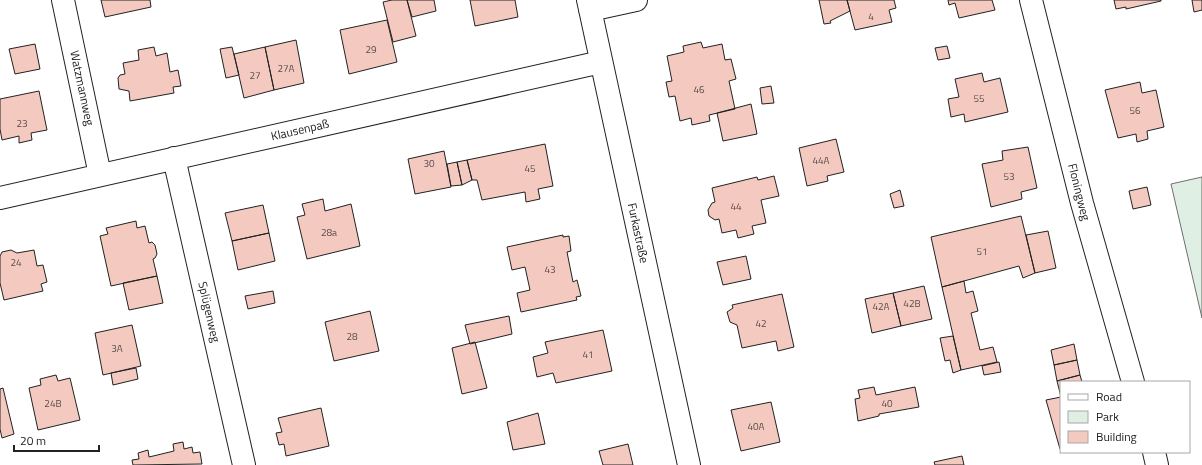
<svg xmlns="http://www.w3.org/2000/svg" width="1202" height="465" font-family="'Titillium Web',sans-serif">
<style>
.green{fill:#e0efe3;stroke:#6f6f6f}
.building{fill:#f3c9c0;stroke:#222}
.lines{fill:none;stroke-linecap:round;stroke-linejoin:round}
.minor-casing{stroke:#222;stroke-width:24}
.minor{stroke:#fff;stroke-width:22}
.labels{text-anchor:middle;stroke-width:3;stroke-linejoin:round;paint-order:stroke}
.number-label{font-size:10px;fill:#564c4a}
.street-label{font-size:12px;fill:#222;stroke:#fff}
</style>
<rect width="100%" height="100%" fill="#fff"/>
<path class="green" d="M1202,177V318L1171,184Z"/>
<path class="building" d="M101,0H150L151,7L105,17Z
M392,0H407L416,36L393,42L383,2Z
M407,0H434L436,11L412,17Z
M470,0H515L518,17L475,26Z
M819,0H847L850,11L830,21L831,23L824,24Z
M847,0H894L896,8L889,10L892,22L855,30Z
M948,0H992L995,10L959,18L955,3L949,5Z
M1114,0H1161V1L1126,9V7L1116,9Z
M1192,0H1202V10L1194,12Z
M387,20L397,62L349,74L340,30Z
M296,40L304,83L274,90L265,47Z
M701,42L703,48L722,44L725,60L731,59L736,79L729,81L735,109L709,115L710,121L692,125L691,118L680,121L675,96L669,97L666,82L672,81L667,56L684,52L683,46Z
M35,44L40,69L15,74L9,49Z
M947,46L950,58L938,60L935,48Z
M154,47L156,56L167,53L170,72L178,70L181,86L173,87L174,93L130,101L129,91L119,89L118,78L120,75L125,74L123,63L139,60L138,50Z
M232,47L239,75L226,78L220,49Z
M265,47L274,90L244,98L234,54Z
M982,73L984,82L1000,78L1008,112L965,122L964,114L951,117L948,99L959,97L955,79Z
M1140,82L1142,93L1156,90L1164,127L1147,131L1148,139L1137,142L1136,134L1118,138L1105,90Z
M771,86L774,103L762,104L760,88Z
M39,91L47,130L31,133L32,140L19,143V136L2,140L0,129V99Z
M751,104L757,134L723,141L717,113Z
M836,139L844,172L827,176L828,181L807,186L799,148Z
M545,144L553,186L538,189L540,199L526,202L525,192L482,200L477,180H472L467,160Z
M1028,147L1037,188L1021,192L1022,199L991,207L982,164L1003,160L1002,151Z
M444,151L451,187L415,194L408,159Z
M467,160L472,180L462,185L457,162Z
M457,162L462,185L451,186L447,164Z
M774,176L779,196L761,200L766,223L752,226L754,234L738,238L736,230L722,233L719,219L715,220L709,216L708,210L712,203L715,202L712,188L757,177L758,180Z
M1147,187L1151,205L1133,209L1129,191Z
M900,190L904,206L894,208L890,194Z
M323,199L325,211L351,204L360,246L307,259L297,217L305,215L302,204Z
M263,205L269,233L232,241L225,213Z
M1021,216L1035,273L1023,278L1019,266L942,287L931,237Z
M136,221L137,228L145,226L149,243L152,242L155,245L157,254L155,258L153,259L157,276L111,286L100,236L108,234L106,228Z
M1048,231L1056,268L1035,273L1026,235Z
M269,233L275,261L238,270L232,241Z
M563,235V237L569,236L571,251L567,252L573,282L577,280L581,296L576,297L577,300L521,312L517,293L530,290L525,267L512,270L507,247Z
M11,250L17,253L34,250L37,266L43,265L47,282L41,284L43,291L4,300L0,283V256L2,252Z
M746,256L751,279L723,285L717,262Z
M157,276L163,303L129,310L123,283Z
M964,281L966,293L973,291L978,311L971,313L980,350L993,347L997,362L961,370L942,287Z
M924,286L932,319L901,326L893,293Z
M273,291L275,303L248,309L245,296Z
M893,293L901,326L872,333L865,299Z
M782,294L794,347L778,351L776,341L742,348L737,325L730,322L727,312L733,308L732,305Z
M370,311L379,351L334,361L325,322Z
M509,316L512,334L470,344L465,325Z
M132,325L141,366L103,375L95,333Z
M603,330L612,371L556,383L553,373L537,377L533,357L548,353L545,342Z
M953,336L961,370L953,373L950,360L945,361L940,338Z
M475,342L487,388L462,394L452,348Z
M1074,344L1077,360L1054,365L1051,350Z
M1077,360L1080,375L1057,381L1054,365Z
M999,362L1001,372L984,375L982,366Z
M136,368L138,379L113,385L111,373Z
M56,375L58,381L70,378L80,420L38,430L29,388L41,385L40,379Z
M1080,375L1082,382H1061V397L1057,381Z
M874,387L876,395L915,387L919,407L879,414V416L858,421L855,399L860,398L858,390Z
M3,388L14,434L2,438L0,429V389Z
M1061,397V448L1060,449L1046,400Z
M771,402L780,442L741,451L731,410Z
M321,408L329,446L286,456L284,444L279,445L276,433L282,432L278,418Z
M538,413L545,444L513,450L507,422Z
M183,442L184,449L192,447L193,453L200,452L202,464L133,465L132,460L139,459L138,453L148,450L149,457L174,451L173,444Z
M628,444L633,465H603L599,451Z
M962,456L964,465H935L934,462Z"/>
<g class="lines">
<g class="minor-casing">
<path id="minor" d="M63,0L100,175
M588,0L689,465
M1031,0L1082,203L1133,382
M590,10L636,0
M174,158L244,465
M0,198L601,62
M1154,452L1157,465"/>
</g>
<use href="#minor" class="minor"/>
</g>
<g class="labels">
<g class="number-label">
<text x="871" y="20">4</text>
<text x="371" y="53">29</text>
<text x="286" y="72">27A</text>
<text x="255" y="79">27</text>
<text x="699" y="93">46</text>
<text x="979" y="102">55</text>
<text x="1135" y="114">56</text>
<text x="22" y="127">23</text>
<text x="821" y="164">44A</text>
<text x="429" y="167">30</text>
<text x="530" y="172">45</text>
<text x="1009" y="180">53</text>
<text x="736" y="210">44</text>
<text x="329" y="236">28a</text>
<text x="982" y="255">51</text>
<text x="16" y="266">24</text>
<text x="550" y="273">43</text>
<text x="912" y="307">42B</text>
<text x="881" y="310">42A</text>
<text x="761" y="327">42</text>
<text x="352" y="340">28</text>
<text x="117" y="352">3A</text>
<text x="588" y="358">41</text>
<text x="53" y="407">24B</text>
<text x="887" y="407">40</text>
<text x="756" y="430">40A</text>
</g>
<g class="street-label">
<text transform="translate(82 88) rotate(78)" y="4">Watzmannweg</text>
<text transform="translate(300 130) rotate(-13)" y="4">Klausenpaß</text>
<text transform="translate(1079 192) rotate(76)" y="4">Floningweg</text>
<text transform="translate(638 233) rotate(78)" y="4">Furkastraße</text>
<text transform="translate(209 312) rotate(77)" y="4">Splügenweg</text>
</g>
</g>
<rect x="1060" y="381" width="130" height="72" fill="#ffffff" stroke="#a7a7a7"/>
<rect x="1068" y="394" width="20" height="6" fill="#ffffff" stroke="#a7a7a7"/>
<text x="1096" y="401" font-size="12" fill="#222222">Road</text>
<rect x="1068" y="411" width="20" height="12" fill="#e0efe3" stroke="#a7a7a7"/>
<text x="1096" y="421" font-size="12" fill="#222222">Park</text>
<rect x="1068" y="431" width="20" height="12" fill="#f3c9c0" stroke="#a7a7a7"/>
<text x="1096" y="441" font-size="12" fill="#222222">Building</text>
<path d="M14 445v6h85v-6" fill="none" stroke="#222222" stroke-width="2"/>
<text x="20" y="445" font-size="12" fill="#222222" stroke="#ffffff" stroke-width="3" paint-order="stroke">20 m</text>
</svg>
